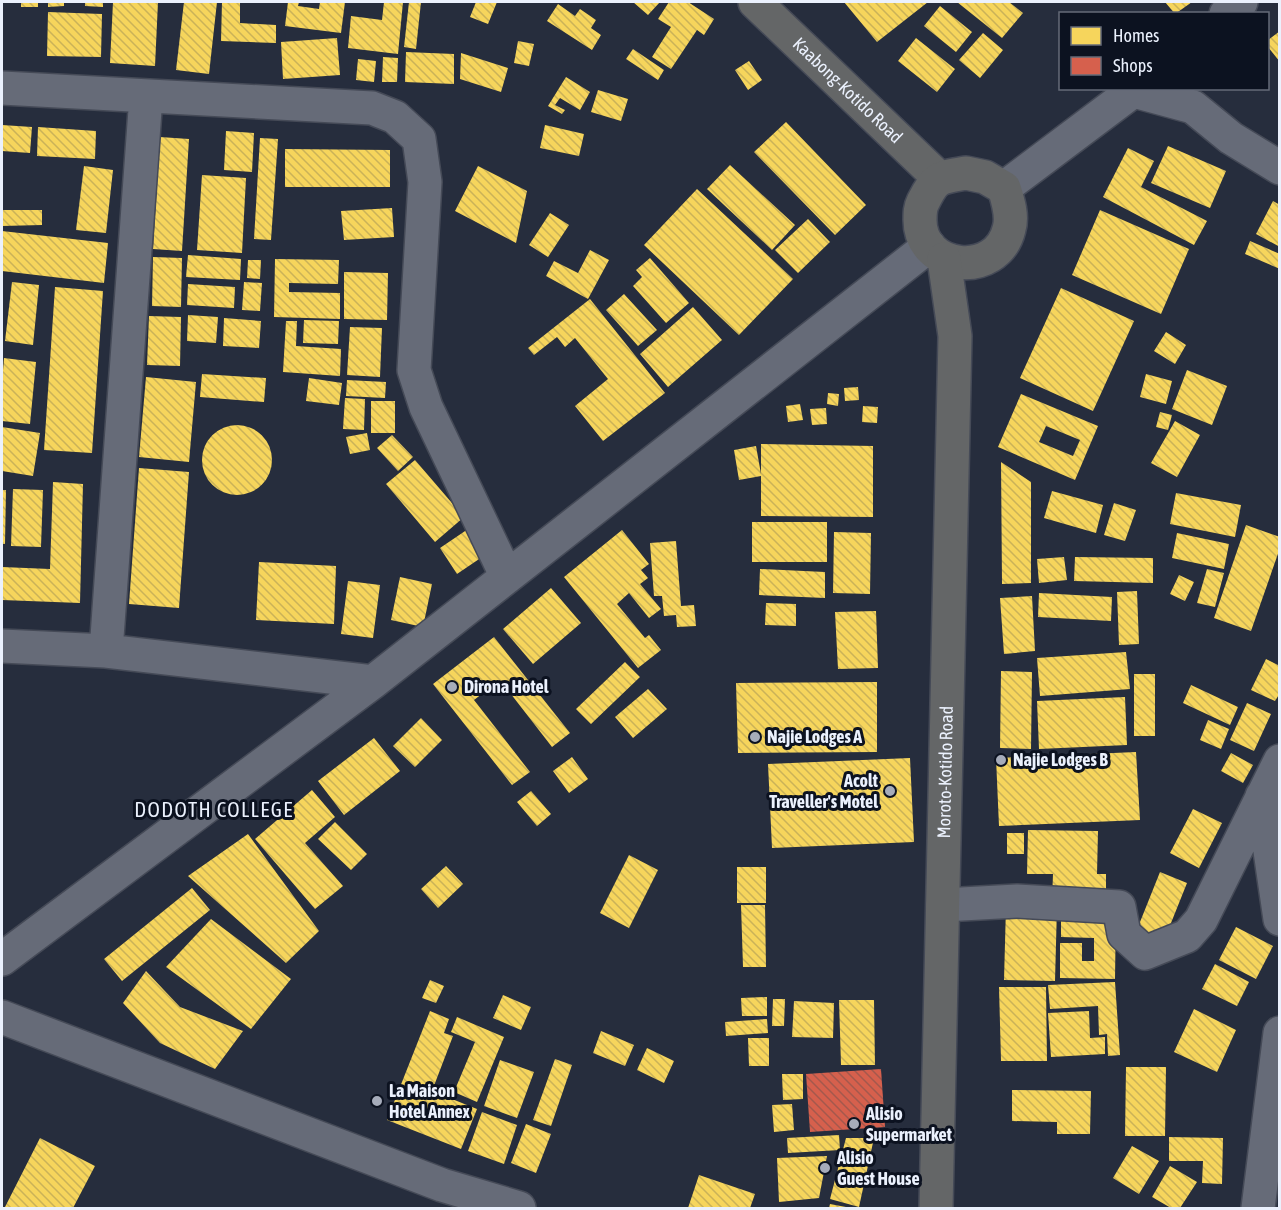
<svg xmlns="http://www.w3.org/2000/svg" width="1281" height="1210" font-family="'Asap Condensed',sans-serif">
<style>
.homes{fill:url(#homes-back-hatch);fill-rule:evenodd}
.shops{fill:url(#shops-back-hatch)}
.lines{fill:none;stroke-linecap:round;stroke-linejoin:round}
.minor-casing{stroke:#454a57;stroke-width:36}
.major-casing{stroke:#454a57;stroke-width:36}
.minor{stroke:#666b78;stroke-width:33}
.major{stroke:#646667;stroke-width:33}
.poi-dot{fill:#a6acba;stroke:#0c1220;stroke-width:2}
.labels{text-anchor:middle;stroke-width:6;stroke-linejoin:round;paint-order:stroke}
.street-label{font-size:18px;fill:#ebf1fd;stroke:#0c1220}
.poi-label{font-size:18px;font-weight:bold;fill:#ebf1fd;stroke:#0c1220;text-anchor:start}
.quarter-label{font-size:21px;letter-spacing:1.5px;fill:#ebf1fd;stroke:#0c1220}
</style>
<defs>
<pattern id="homes-back-hatch" width="6" height="6" patternUnits="userSpaceOnUse" patternTransform="scale(1.5)"><rect width="6" height="6" fill="#f6d55c"/><path d="M-1 5l2 2M0 0l6 6M5-1l2 2" fill="none" stroke="#cab258"/></pattern>
<pattern id="shops-back-hatch" width="6" height="6" patternUnits="userSpaceOnUse" patternTransform="scale(1.5)"><rect width="6" height="6" fill="#d6604d"/><path d="M-1 5l2 2M0 0l6 6M5-1l2 2" fill="none" stroke="#a4584d"/></pattern>
</defs>
<rect width="100%" height="100%" fill="#262d3d"/>
<path class="homes" d="M21,2H38V7H21Z
M48,2H64V6L48,7Z
M85,2H103V7L85,6Z
M113,2H158L155,66L110,63Z
M184,2H217L209,74L176,70Z
M222,2H240V23L276,25V43L221,41Z
M288,2H299L298,6L319,9L320,2H345L341,33L285,26Z
M384,2H403L398,54L348,48L351,16L382,20Z
M409,2H421L416,49L404,47Z
M476,2H497L488,24L470,17Z
M633,2H660L648,15Z
M669,2H688L714,19L704,35L697,30L671,69L652,57L671,27L658,19Z
M844,2H928L877,42Z
M957,2H1009L1023,13L1002,38Z
M1165,2H1192L1175,14Z
M558,4L575,16L580,9L596,20L591,28L601,35L592,50L547,21Z
M940,6L972,32L956,52L924,26Z
M48,12L102,14L101,57L47,56Z
M1280,31V62L1268,47V40Z
M983,33L1003,50L980,78L959,60Z
M337,38L340,75L283,79L281,42Z
M916,38L955,69L937,92L898,61Z
M518,41L534,44L529,66L514,63Z
M633,49L664,70L658,80L626,59Z
M406,52L454,54V84L405,82Z
M461,53L508,68L501,92L460,79Z
M383,57L398,58L397,82H382Z
M358,59L376,61L374,82L356,80Z
M749,61L762,80L748,90L735,70Z
M566,77L590,92L580,110L560,98L555,105L565,110L562,114L548,106Z
M598,90L628,99L621,121L591,112Z
M786,122L866,205L835,235L754,152Z
M2,125L32,127L30,153L2,151Z
M545,125L584,134L579,156L540,148Z
M38,127L96,131L95,159L37,156Z
M226,131L254,133L252,172L224,170Z
M160,137L189,139L182,251L153,249Z
M260,138L278,139L271,240L254,239Z
M1168,146L1226,171L1210,208L1151,183Z
M1128,148L1154,161L1141,187L1207,221L1194,245L1103,197Z
M285,149L390,150V187H285Z
M730,165L795,225L772,250L707,189Z
M84,166L113,170L106,233L76,230Z
M478,166L527,191L516,243L455,211Z
M202,175L246,178L242,253L197,250Z
M697,189L793,279L739,335L644,245Z
M1273,201L1280,205V247L1256,234Z
M392,208L394,237L344,240L341,211Z
M2,210H42V225L2,226Z
M1100,210L1189,249L1161,314L1072,275Z
M550,213L569,225L548,257L529,245Z
M808,219L830,242L798,273L775,250Z
M2,231L108,243L104,283L2,271Z
M1250,241L1280,254V269L1245,254Z
M590,250L609,260L588,299L546,276L554,261L578,273Z
M188,255L241,259L240,280L186,277Z
M153,257L182,258L181,307L152,306Z
M650,258L689,303L666,323L633,286L642,277L636,270Z
M275,259L339,260L338,284L289,283V292L340,293V319L274,317Z
M248,260H261L260,279L247,278Z
M344,272L388,273L387,320L344,319Z
M12,282L39,285L33,345L5,341Z
M244,282L262,283L260,311L242,310Z
M188,284L235,287L234,308L187,305Z
M55,287L103,291L92,453L44,450Z
M1061,288L1134,321L1093,411L1020,378Z
M624,294L657,330L638,346L606,310Z
M590,299L665,393L603,441L575,406L608,379L575,338L565,347L557,337L534,355L528,348Z
M693,307L722,340L668,387L640,354Z
M188,315L218,317L216,343L187,341Z
M149,316L181,317L180,366L147,365Z
M224,318L261,321L259,348L223,346Z
M304,320L339,321L338,344L303,343Z
M286,321H297L296,346L341,349L340,376L283,372Z
M350,327L382,328L380,377L347,375Z
M1166,332L1186,345L1175,364L1154,351Z
M4,358L36,362L30,424L2,421V383Z
M1187,370L1227,386L1212,425L1172,409Z
M202,374L266,378L264,402L200,397Z
M1146,374L1172,381L1166,404L1140,397Z
M146,377L196,382L189,462L139,457Z
M309,378L342,383L339,405L306,401Z
M347,380L386,382L385,398L346,396Z
M858,387L859,400L845,401L844,388Z
M828,393L839,394L838,406L827,404Z
M1021,394L1098,426L1075,480L998,447ZM1046,426L1080,440L1073,456L1039,442Z
M345,398L365,399L364,430L343,429Z
M371,401H395V433H371Z
M800,404L803,420L788,422L786,406Z
M863,406L878,407L877,423L862,422Z
M826,408L827,424L812,425L810,409Z
M1160,412L1172,415L1168,430L1156,427Z
M1175,421L1200,435L1177,477L1151,463Z
M202 460a35 35 0 1 1 70 0a35 35 0 1 1-70 0Z
M2,427L40,433L33,476L2,471Z
M367,433L370,450L350,454L346,437Z
M392,435L413,457L398,471L377,448Z
M761,444L873,446V517L761,516V476L739,480L734,450L756,446L761,474Z
M415,460L464,517L435,542L386,484Z
M1001,462L1031,482V583L1002,584Z
M139,468L189,472L179,608L129,604Z
M53,482L83,484L80,603L2,600V567L50,569Z
M13,489L43,490L41,547L11,546Z
M2,490H6L5,544H2Z
M1052,491L1103,505L1096,533L1044,518Z
M1176,493L1241,505L1235,537L1170,524Z
M1114,503L1136,510L1125,541L1104,535Z
M752,522H827V562H752Z
M1246,525L1280,537V548L1251,631L1214,618Z
M471,527L488,553L457,574L440,548Z
M622,530L649,564L641,570L648,578L640,584L661,609L649,618L629,593L617,604L645,638L649,635L661,650L638,668L564,577Z
M834,532L871,533L870,594L833,593Z
M1177,533L1229,544L1224,569L1172,558Z
M676,541L681,606L694,605L696,626L677,627L676,615L664,616L662,596H654L650,543Z
M1064,557L1067,580L1039,583L1037,559Z
M1075,557L1153,558V583L1074,581Z
M259,562L336,566L334,624L256,620Z
M760,569L825,572V598L759,595Z
M1207,569L1224,573L1215,607L1197,603Z
M1179,575L1194,582L1185,601L1170,594Z
M400,577L432,584L423,627L391,620Z
M348,581L380,585L373,638L341,634Z
M551,588L581,623L533,664L503,629Z
M1137,591L1139,644L1119,645L1117,592Z
M1039,593L1112,597L1111,621L1038,617Z
M1032,596L1035,651L1004,654L1000,598Z
M766,603L796,604V626L765,625Z
M876,611L878,668L838,669L835,612Z
M494,637L570,733L552,747L500,680L474,700L530,772L512,785L433,684Z
M1126,652L1130,689L1040,696L1037,658Z
M1266,659L1280,666V693L1275,701L1251,690Z
M625,662L640,677L591,724L576,709Z
M1001,671L1032,672L1031,749L1000,748Z
M1134,674H1155V736H1134Z
M877,682V752L738,753L736,683Z
M1191,685L1238,707L1230,725L1183,703Z
M648,689L667,709L633,738L615,717Z
M1125,697L1127,745L1039,749L1037,701Z
M1247,703L1271,714L1254,751L1230,740Z
M421,718L442,740L415,767L393,746Z
M1208,720L1229,729L1221,749L1200,740Z
M374,738L400,771L344,815L318,781Z
M1136,752L1140,820L999,826L996,758Z
M1231,753L1253,765L1243,783L1221,771Z
M572,757L588,779L569,793L553,771Z
M910,758L914,842L772,848L768,764Z
M312,790L335,817L305,843L343,886L315,909L255,839Z
M531,791L551,814L537,826L517,802Z
M1193,809L1222,823L1199,868L1170,853Z
M335,822L367,854L351,870L318,839Z
M1028,830L1098,831L1097,874H1106V902L1052,901L1053,874H1027Z
M1007,833H1024V854H1007Z
M248,834L319,931L286,963L188,876Z
M629,855L658,870L629,928L600,913Z
M446,866L463,884L438,908L421,889Z
M737,867H766V903H737Z
M1160,872L1187,883L1163,943L1136,932Z
M192,888L210,910L122,981L104,959Z
M741,905H765L766,967H743Z
M1006,906L1057,907L1055,981L1004,980Z
M1061,907L1116,908L1115,979L1060,978V943H1082V961H1094V938L1061,937Z
M211,919L291,979L251,1029L166,967Z
M1236,927L1273,946L1256,979L1219,960Z
M1215,964L1249,982L1237,1006L1202,989Z
M146,971L180,1007L243,1031L215,1069L160,1043L123,1003Z
M430,980L444,986L436,1003L422,998Z
M1115,982L1120,1055L1108,1056L1107,1034L1099,1035L1098,1006L1050,1009L1048,985Z
M999,987H1046L1047,1061H1001Z
M503,995L531,1007L521,1030L493,1018Z
M767,997V1016H742L741,998Z
M773,999H785L784,1026H772Z
M839,1000H874L875,1065H841Z
M794,1001L834,1003L833,1038L792,1037Z
M1194,1009L1236,1030L1217,1072L1174,1052Z
M430,1011L449,1019L444,1033L453,1036L432,1091L477,1109L461,1149L387,1120Z
M1089,1011L1090,1038L1105,1037V1054L1051,1057L1048,1013Z
M457,1017L504,1037L477,1102L454,1092L475,1042L451,1032Z
M767,1019L768,1033L726,1036L725,1022Z
M601,1031L634,1045L625,1066L593,1053Z
M748,1038H769V1066H749Z
M647,1048L674,1061L664,1083L637,1070Z
M555,1059L572,1065L551,1126L533,1120Z
M500,1060L534,1072L517,1118L484,1106Z
M1126,1067H1166L1165,1136H1125Z
M782,1074H803V1099L783,1100Z
M1012,1090L1091,1091L1090,1134H1057V1122L1012,1121Z
M792,1104L794,1130L774,1132L772,1105Z
M482,1112L517,1125L504,1164L468,1151Z
M526,1124L551,1134L536,1173L511,1163Z
M839,1135L840,1150L788,1153L787,1138Z
M1169,1137L1223,1138L1222,1184L1202,1183L1203,1161H1169Z
M40,1138L95,1166L73,1208H7L5,1207Z
M846,1138H874L859,1207L830,1199Z
M1132,1146L1159,1161L1139,1194L1113,1178Z
M827,1156L819,1198L779,1202L777,1158Z
M1170,1166L1197,1182L1180,1208H1171L1152,1197Z
M699,1175L755,1194L750,1208H688Z
M830,1204L846,1207V1208H829Z"/>
<path class="shops" d="M881,1069L885,1127L810,1132L806,1074Z"/>
<g class="lines">
<g class="minor-casing">
<path id="minor" d="M1226,14L1241,2
M2,88L372,108L395,117L419,139L425,182L414,370L426,407L507,577
M1134,91L1193,107L1231,138L1280,168
M1004,188L1137,88
M2,646L106,651L373,682
M106,651L146,96
M1262,796L1280,919
M943,905L1017,901L1119,907L1124,934L1145,953L1187,936L1201,920L1280,761
M2,959L373,682L929,246
M2,1017L442,1185L519,1208
M1258,1208L1280,1033"/>
</g>
<g class="major-casing">
<g id="major">
<path id="s1" d="M755,2L939,178"/>
<path d="M966,173L985,177L1004,188C1008,201 1013,216 1009,229C997,279 920,271 920,220C920,213 920,208 923,202C936,176 939,178 966,173Z"/>
<path id="s2" d="M936,1208L955,336L944,259"/>
</g>
</g>
<use href="#minor" class="minor"/>
<use href="#major" class="major"/>
</g>
<g class="poi-dot">
<circle cx="452" cy="687" r="6"/>
<circle cx="755" cy="737" r="6"/>
<circle cx="1001" cy="760" r="6"/>
<circle cx="890" cy="791" r="6"/>
<circle cx="377" cy="1101" r="6"/>
<circle cx="854" cy="1124" r="6"/>
<circle cx="825" cy="1168" r="6"/>
</g>
<g class="labels">
<g class="street-label">
<text dy="6" stroke="none"><textPath href="#s1" startOffset="128">Kaabong-Kotido Road</textPath></text>
<text dy="6" stroke="none"><textPath href="#s2" startOffset="436">Moroto-Kotido Road</textPath></text>
</g>
<g class="poi-label">
<text x="464" y="693">Dirona Hotel</text>
<text x="767" y="743">Najie Lodges A</text>
<text x="1013" y="766">Najie Lodges B</text>
<text x="878" y="787" text-anchor="end">Acolt<tspan x="878" dy="21">Traveller's Motel</tspan></text>
<text x="389" y="1097">La Maison<tspan x="389" dy="21">Hotel Annex</tspan></text>
<text x="866" y="1120">Alisio<tspan x="866" dy="21">Supermarket</tspan></text>
<text x="837" y="1164">Alisio<tspan x="837" dy="21">Guest House</tspan></text>
</g>
<g class="quarter-label">
<text x="214" y="817">DODOTH COLLEGE</text>
</g>
</g>
<rect width="1281" height="1210" fill="none" stroke="#ebf1fd" stroke-width="6"/>
<rect x="1059" y="12" width="210" height="78" fill="#0c1220" stroke="#656b78" stroke-width="1.5"/>
<rect x="1071" y="27" width="30" height="18" fill="#f6d55c" stroke="#656b78" stroke-width="1.5"/>
<text x="1113" y="42" font-size="18" fill="#ebf1fd">Homes</text>
<rect x="1071" y="57" width="30" height="18" fill="#d6604d" stroke="#656b78" stroke-width="1.5"/>
<text x="1113" y="72" font-size="18" fill="#ebf1fd">Shops</text>
</svg>
